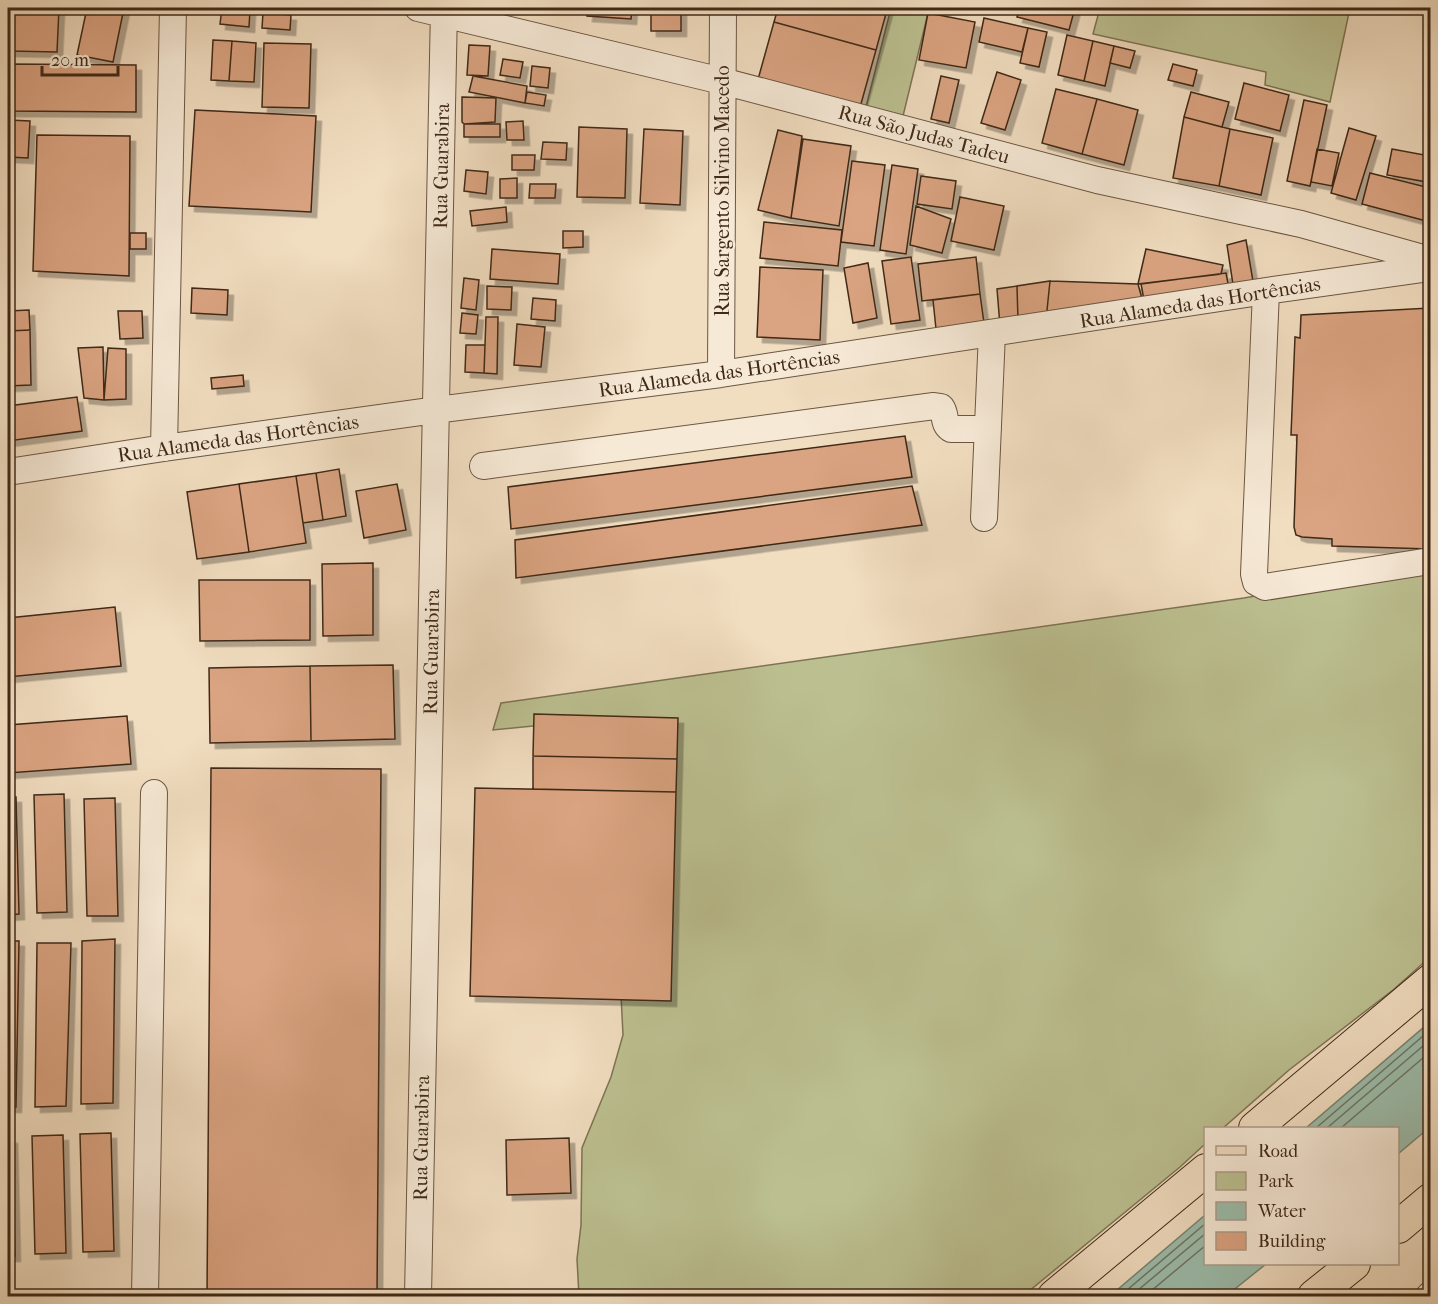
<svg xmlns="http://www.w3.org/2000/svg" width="1438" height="1304" font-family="'IM FELL French Canon',serif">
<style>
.green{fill:#bcc091;stroke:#7e7454;stroke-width:1.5}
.water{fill:#9cbdac;stroke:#778270;stroke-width:1.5}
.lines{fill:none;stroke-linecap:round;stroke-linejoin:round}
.shore{stroke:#6e7362;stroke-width:1.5}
.building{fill:#daa381;stroke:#3f2917;stroke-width:1.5;filter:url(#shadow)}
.minor-casing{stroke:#6c5641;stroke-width:28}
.major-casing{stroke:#3f2917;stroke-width:34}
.minor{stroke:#f6e9d6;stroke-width:26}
.major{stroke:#f1ddc0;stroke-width:32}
.labels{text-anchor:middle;stroke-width:4.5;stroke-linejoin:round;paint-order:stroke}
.street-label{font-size:20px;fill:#3f2917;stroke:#f6e9d6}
</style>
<defs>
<filter id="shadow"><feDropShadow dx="5.5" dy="5.5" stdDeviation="0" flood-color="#0004"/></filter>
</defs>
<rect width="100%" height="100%" fill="#f1ddc0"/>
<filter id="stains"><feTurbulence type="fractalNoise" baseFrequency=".00333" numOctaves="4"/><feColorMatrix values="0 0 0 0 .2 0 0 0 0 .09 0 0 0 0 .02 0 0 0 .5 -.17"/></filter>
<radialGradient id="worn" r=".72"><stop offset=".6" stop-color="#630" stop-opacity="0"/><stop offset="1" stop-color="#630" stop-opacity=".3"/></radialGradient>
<path class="green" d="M891,8H904L928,13L903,116L866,107Z
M1100,8H1350L1330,102L1265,85L1266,72L1093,34Z
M1430,571V957L1393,990L1289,1070L1223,1128H1206L1205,1144L1180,1167L1023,1296H579L577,1259L581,1225L582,1148L611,1077L623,1035L621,995L641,797L618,772L613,718L493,730L501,703L1244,598L1324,584Z"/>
<path class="water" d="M1430,1022V1127L1398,1154V1128H1306Z
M1205,1215L1206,1264H1266L1226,1296H1110Z"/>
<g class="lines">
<path class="shore" d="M1316,1128L1430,1030
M1327,1128L1430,1040
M1341,1128L1430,1052
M1120,1296L1206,1223
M1131,1296L1206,1233
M1145,1296L1206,1245"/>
</g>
<path class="building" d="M11,8H59L57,52L10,51Z
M87,8H124L113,62L77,55Z
M222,8L250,10L249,27L220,24Z
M588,8H632L631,19L587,16Z
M651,8H681V31H651Z
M778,8H878L887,10L876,50L774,22Z
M1020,8H1075L1069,30L1017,17Z
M263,13L291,15L290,30L262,28Z
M928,13L975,22L966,68L919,60Z
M984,18L1028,28L1022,52L979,42Z
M774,22L876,50L859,111L757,83Z
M1028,28L1047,32L1039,67L1020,63Z
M1067,35L1093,41L1084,81L1058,75Z
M213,40L232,41L229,81L211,80Z
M232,41L256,43L254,82L229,81Z
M1093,41L1114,46L1105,86L1084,81Z
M264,43L311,44L309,108L262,107Z
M469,45L490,46L488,76L467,75Z
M1114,46L1135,51L1130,68L1110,63Z
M503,59L523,62L520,78L500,75Z
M8,64L136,65V112L8,111Z
M1173,64L1197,70L1193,86L1168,80Z
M532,66L550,68L548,88L530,86Z
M997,72L1021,80L1005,130L981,123Z
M473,76L527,86L525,103L469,92Z
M941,76L959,80L949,123L931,119Z
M1244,83L1289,95L1280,131L1235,119Z
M1056,89L1097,99L1082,154L1042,143Z
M527,92L546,95L544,106L525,103Z
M1191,92L1229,102L1222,127L1184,117Z
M462,97L496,98L495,122L464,124L462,122Z
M1097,99L1138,110L1124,165L1082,154Z
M1304,100L1327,105L1310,186L1287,181Z
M195,110L316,116L311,212L189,206Z
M1184,117L1230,129L1219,186L1173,178Z
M8,120L30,121L28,158L8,157Z
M523,121L524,140H507L506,122Z
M464,124H500V137H464Z
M579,127L627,129L625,198L577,197Z
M1349,128L1376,136L1356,200L1331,193Z
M644,129L683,131L680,205L640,203Z
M1230,129L1273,138L1261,195L1219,186Z
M778,130L802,136L791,218L758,210Z
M37,135L130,136L129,276L33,271Z
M803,139L851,146L839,226L791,218Z
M543,142L567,143L566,160L541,159Z
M1317,149L1339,153L1332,186L1311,182Z
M1392,149L1430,156L1427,182L1387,175Z
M512,155H535L534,170H512Z
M852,161L885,165L874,246L841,242Z
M892,165L918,169L906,254L880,250Z
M466,170L488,172L486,194L464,191Z
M1370,173L1430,188V222L1362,204Z
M921,176L956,181L952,209L917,204Z
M517,178V198H500V179Z
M530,184H556L555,198H529Z
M960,197L1004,206L994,250L951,241Z
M916,206L951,219L942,253L910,245Z
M506,207L507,222L472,226L470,211Z
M764,222L842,230L838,266L760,258Z
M563,231H583V247L563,248Z
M130,233H146V249H130Z
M1246,240L1254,287L1234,291L1227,245Z
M492,249L560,254L558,284L490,279Z
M1146,249L1223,265L1221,274L1138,284Z
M911,257L920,320L891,324L882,261Z
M976,257L980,294L922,301L918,264Z
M868,263L877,318L853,323L844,268Z
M760,267L823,270L820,340L757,337Z
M1226,273L1230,294L1145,305L1141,284Z
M464,278L479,280L476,310L461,308Z
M1050,281L1138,284L1144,306L1046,320Z
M1050,281L1046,320L1018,321L1017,286Z
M487,286L512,287L511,310L487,309Z
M1017,286L1018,321L1000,326L997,289Z
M192,288L228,290L227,315L191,313Z
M980,294L984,323L936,329L933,300Z
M533,298L556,300L555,321L531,319Z
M1430,308V549L1332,546V539L1302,537L1296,535L1294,527L1297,435H1291L1295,337L1300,338L1301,315Z
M29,310L30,330L8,331V311Z
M118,311H142L143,338L120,339Z
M462,313L478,315L476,334L460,333Z
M486,317H498L497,374L484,373Z
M517,324L545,327L541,367L514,365Z
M30,330L31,385L8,386V331Z
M466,345H485L484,373L465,372Z
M103,347L104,400L84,398L78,348Z
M108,348L126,349V399L104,400Z
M243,375L244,386L212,389L211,378Z
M77,397L82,431L8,441V406Z
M905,436L912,477L511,529L508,487Z
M339,469L346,516L323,520L316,473Z
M316,473L323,520L303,523L296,476Z
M296,476L306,543L249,552L239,484Z
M239,484L249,552L197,559L187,492Z
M397,484L406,530L364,538L356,491Z
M912,486L922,525L516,578L515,540Z
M373,563V635L323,636L322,564Z
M199,580H310V640L200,641Z
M115,607L121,666L8,677V618Z
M393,665L395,739L311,741L310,666Z
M310,666L311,741L210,743L209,668Z
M534,714L678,718L677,759L533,756Z
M127,716L131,764L8,773V725Z
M533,756L677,759L676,792L533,789Z
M211,768L381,769L377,1296H207Z
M475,788L676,792L671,1001L470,996Z
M64,794L67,912L37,913L34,795Z
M8,797H16L19,914L8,915Z
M115,798L118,916H87L84,799Z
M115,939L113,1103L81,1104L82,941Z
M8,941H19L16,1107H8Z
M37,943H71L66,1106L35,1107Z
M111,1133L114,1251L83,1252L80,1134Z
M63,1135L66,1253L35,1254L32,1136Z
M8,1138H12L15,1256H8Z
M569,1138L571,1193L507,1195L506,1140Z"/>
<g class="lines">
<g class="minor-casing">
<path id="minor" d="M418,8L722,81L1097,180L1301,224L1430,260
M1266,291L1254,574L1256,582L1265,587L1430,561
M721,374L723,8
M164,448L173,8
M483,466L934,406L941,407C947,415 942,423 951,429H988
M8,472L164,448L436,410L721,374L1266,291L1430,268
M984,518L992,333
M145,1296L154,793
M418,1296L444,8
M1429,1296L1430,1295"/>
</g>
<g class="major-casing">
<path id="major" d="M1255,1128L1430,981
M1398,1227L1430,1200
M1054,1296L1206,1170
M1314,1296L1354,1264"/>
</g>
<use href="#minor" class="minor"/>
<use href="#major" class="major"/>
</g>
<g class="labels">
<g class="street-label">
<text transform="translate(924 134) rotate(15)" y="7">Rua São Judas Tadeu</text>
<text transform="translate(441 166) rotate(-89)" y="7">Rua Guarabira</text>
<text transform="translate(722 191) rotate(-90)" y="7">Rua Sargento Silvino Macedo</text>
<text transform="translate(1200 302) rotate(-9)" y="7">Rua Alameda das Hortências</text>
<text transform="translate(719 373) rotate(-8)" y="7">Rua Alameda das Hortências</text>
<text transform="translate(238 438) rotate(-8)" y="7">Rua Alameda das Hortências</text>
<text transform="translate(431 652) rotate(-89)" y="7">Rua Guarabira</text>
<text transform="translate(421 1138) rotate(-89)" y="7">Rua Guarabira</text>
</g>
</g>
<rect width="1438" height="1304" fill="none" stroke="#f1ddc0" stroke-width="30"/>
<rect x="9" y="9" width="1420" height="1286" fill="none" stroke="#3f2917" stroke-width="3"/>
<rect x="15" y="15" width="1408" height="1274" fill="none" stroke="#3f2917" stroke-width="1.5"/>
<rect x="1204" y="1127" width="195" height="138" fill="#f6e9d6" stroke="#ad9c8a" stroke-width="1.5"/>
<rect x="1216" y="1146" width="30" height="9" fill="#f1ddc0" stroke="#ad9c8a" stroke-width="1.5"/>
<text x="1258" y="1157" font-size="18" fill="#3f2917">Road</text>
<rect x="1216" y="1172" width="30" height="18" fill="#bcc091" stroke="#ad9c8a" stroke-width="1.5"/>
<text x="1258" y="1187" font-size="18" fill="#3f2917">Park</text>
<rect x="1216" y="1202" width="30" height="18" fill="#9cbdac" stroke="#ad9c8a" stroke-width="1.5"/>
<text x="1258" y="1217" font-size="18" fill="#3f2917">Water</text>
<rect x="1216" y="1232" width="30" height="18" fill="#daa381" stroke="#ad9c8a" stroke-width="1.5"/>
<text x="1258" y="1247" font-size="18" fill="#3f2917">Building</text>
<path d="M42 66v9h76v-9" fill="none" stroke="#3f2917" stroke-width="3"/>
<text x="51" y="66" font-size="18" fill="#3f2917" stroke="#f6e9d6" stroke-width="4.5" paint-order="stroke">20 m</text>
<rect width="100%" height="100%" filter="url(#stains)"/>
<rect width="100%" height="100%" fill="url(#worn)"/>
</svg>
